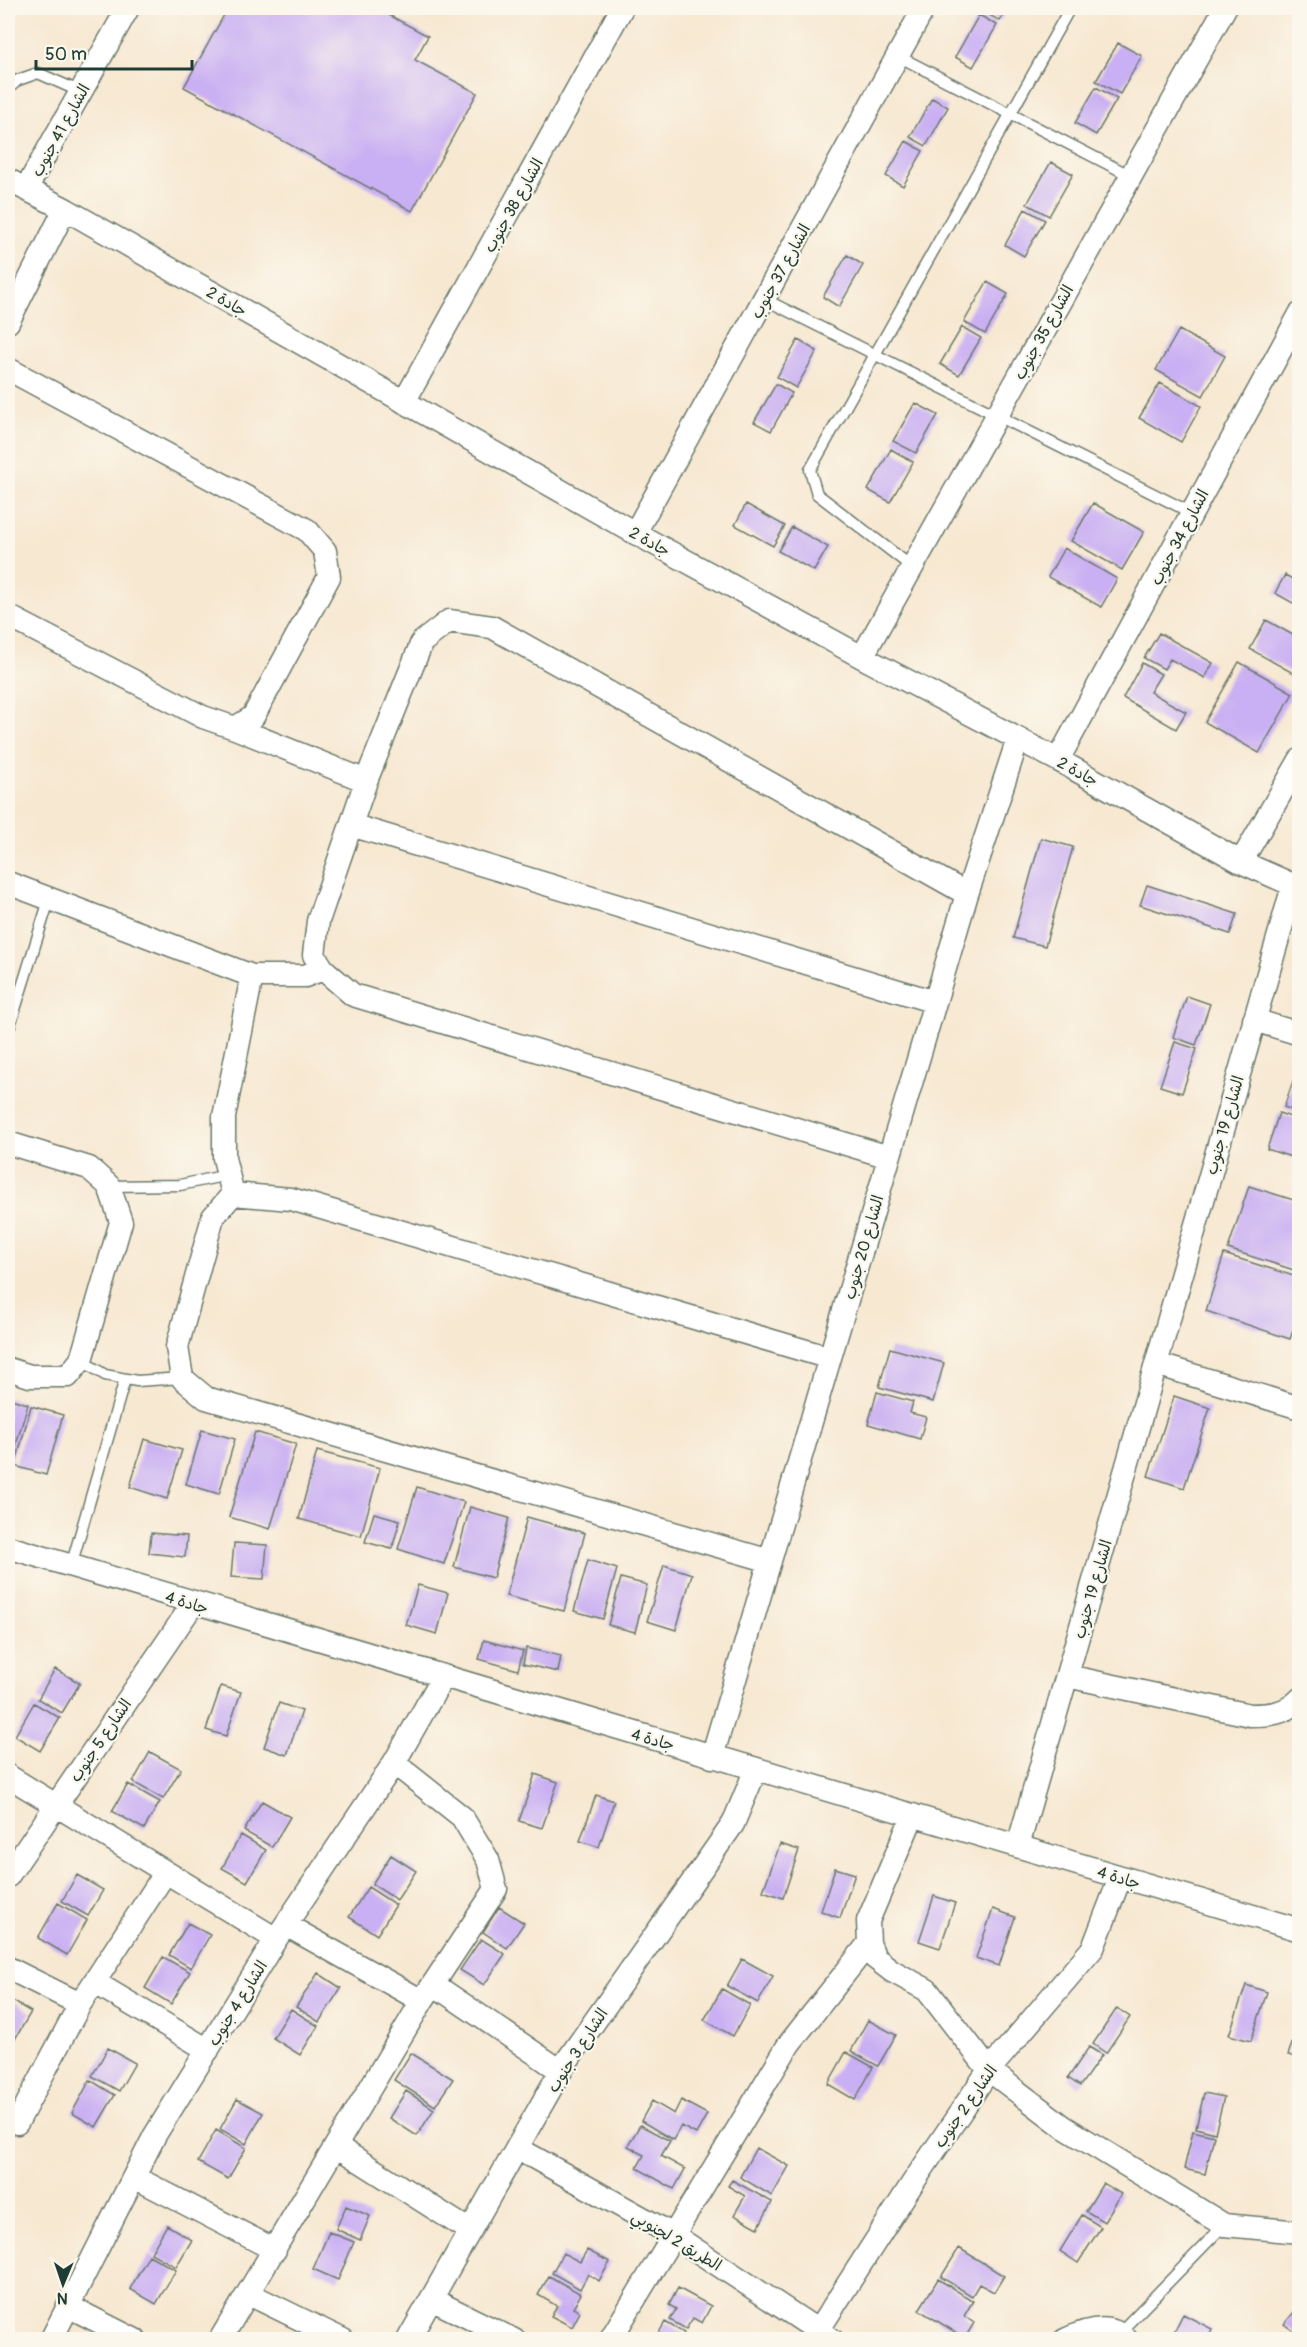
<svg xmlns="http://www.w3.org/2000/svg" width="1307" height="2347" font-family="Pangolin,'Playpen Sans Arabic',sans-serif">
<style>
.building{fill:#c9aff3}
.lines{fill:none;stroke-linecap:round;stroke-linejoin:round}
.service-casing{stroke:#6b796b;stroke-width:13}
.minor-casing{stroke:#6b796b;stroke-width:25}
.service{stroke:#fff;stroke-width:10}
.minor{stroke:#fff;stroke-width:22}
.labels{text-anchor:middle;stroke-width:4.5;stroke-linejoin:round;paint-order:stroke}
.street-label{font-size:16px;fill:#1f3d34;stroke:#fbf7ec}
</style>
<rect width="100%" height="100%" fill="#fbf7ec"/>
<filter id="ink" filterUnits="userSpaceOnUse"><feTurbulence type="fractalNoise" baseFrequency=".0167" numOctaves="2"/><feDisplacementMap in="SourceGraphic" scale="12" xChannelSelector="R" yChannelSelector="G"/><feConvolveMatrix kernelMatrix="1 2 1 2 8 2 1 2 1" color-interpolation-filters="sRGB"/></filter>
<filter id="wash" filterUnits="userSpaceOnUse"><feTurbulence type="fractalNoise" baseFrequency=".008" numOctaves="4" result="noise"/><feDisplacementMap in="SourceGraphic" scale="24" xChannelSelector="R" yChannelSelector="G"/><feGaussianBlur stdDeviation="1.35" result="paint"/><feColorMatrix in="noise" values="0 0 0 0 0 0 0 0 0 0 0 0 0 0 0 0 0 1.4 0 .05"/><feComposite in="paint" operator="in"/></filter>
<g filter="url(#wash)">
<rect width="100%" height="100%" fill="#f7e8d1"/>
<g id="blocks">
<path class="building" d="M228,8H376L428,36L415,60L477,93L412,211L184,87Z
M981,8H1008L1000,21L980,10Z
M979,15L997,25L973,67L955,57Z
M1118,43L1142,56L1120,94L1096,81Z
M1096,87L1117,99L1096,135L1075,123Z
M932,98L948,107L926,146L910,137Z
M906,141L923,151L903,186L886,176Z
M1051,162L1073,174L1049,216L1027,204Z
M1025,209L1045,220L1024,256L1005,245Z
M847,255L863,265L839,307L823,297Z
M987,282L1008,294L985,334L964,322Z
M962,327L981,338L959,375L940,364Z
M1179,330L1225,356L1203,396L1156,370Z
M798,340L817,351L796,388L777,377Z
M1160,383L1201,406L1181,442L1139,418Z
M776,384L792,393L771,431L754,422Z
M915,403L938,415L916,453L893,441Z
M891,449L913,462L890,502L868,490Z
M1093,503L1144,532L1122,570L1071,541Z
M746,504L785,526L773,546L735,525Z
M792,527L828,547L814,571L778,551Z
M1064,548L1117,579L1101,607L1048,577Z
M1285,575L1300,583V607L1275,593Z
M1266,620L1300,639V677L1250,649Z
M1159,633L1213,663L1205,678L1170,659L1164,669L1144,658Z
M1239,662L1293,693L1259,753L1205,722Z
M1142,663L1161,674L1150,692L1186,712L1176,729L1123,698Z
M1041,838L1073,847L1045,946L1013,938Z
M1147,885L1237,914L1230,934L1140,905Z
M1187,996L1210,1004L1196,1045L1173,1037Z
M1175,1042L1197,1049L1182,1093L1160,1086Z
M1300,1061V1113L1284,1107Z
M1279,1113L1300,1120V1153L1297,1159L1267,1149Z
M1249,1186L1300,1202V1253L1294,1270L1228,1249Z
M1224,1254L1300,1278V1310L1290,1339L1206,1311Z
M890,1348L944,1363L933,1402L879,1387Z
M877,1392L913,1402L910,1413L926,1417L920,1439L868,1424Z
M1174,1396L1210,1408L1184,1488L1148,1476Z
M8,1398L28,1404L11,1462L8,1461Z
M31,1406L63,1415L46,1475L15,1466Z
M202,1430L235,1439L219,1494L186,1484Z
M255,1432L296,1444L270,1529L229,1517Z
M144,1439L182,1450L167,1499L130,1487Z
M317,1451L380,1468L361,1536L299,1519Z
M417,1487L464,1502L444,1564L398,1549Z
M470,1507L509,1518L493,1578L454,1567Z
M374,1513L400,1520L392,1549L365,1542Z
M527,1517L585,1533L564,1611L506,1596Z
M151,1533L187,1536L185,1557L149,1553Z
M234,1543L267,1545L264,1579L231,1577Z
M588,1560L617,1569L603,1619L574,1611Z
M664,1565L692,1574L676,1630L647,1621Z
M621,1578L647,1585L635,1632L608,1625Z
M418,1585L448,1593L437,1634L406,1625Z
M484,1640L523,1651L518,1670L479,1659Z
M526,1648L561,1656L558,1672L523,1664Z
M55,1669L80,1683L62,1713L38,1699Z
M221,1686L241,1692L226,1736L206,1730Z
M34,1703L60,1718L40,1751L15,1736Z
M279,1703L302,1711L287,1755L264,1747Z
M150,1752L181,1769L163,1799L133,1782Z
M535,1774L558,1782L542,1828L519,1821Z
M128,1784L160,1802L144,1829L112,1811Z
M596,1795L614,1801L599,1847L580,1841Z
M262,1801L290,1817L272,1847L244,1831Z
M241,1835L266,1850L247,1882L222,1868Z
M780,1844L799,1850L783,1898L763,1891Z
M391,1855L416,1871L397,1900L372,1884Z
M835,1868L855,1874L840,1918L821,1911Z
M77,1875L103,1890L88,1916L62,1901Z
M368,1887L396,1905L377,1935L349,1917Z
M934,1896L955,1903L940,1948L919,1941Z
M58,1903L87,1920L67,1955L38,1938Z
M499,1907L524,1923L507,1948L483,1932Z
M993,1909L1015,1917L999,1966L976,1958Z
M188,1923L210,1935L191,1968L169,1955Z
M481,1939L505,1954L484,1985L460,1970Z
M163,1957L190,1972L171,2004L145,1988Z
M742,1959L773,1976L758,2003L727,1986Z
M318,1973L341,1988L319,2022L296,2007Z
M1246,1985L1267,1992L1251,2041L1229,2035Z
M722,1989L750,2005L733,2036L704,2020Z
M8,1998L31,2012L15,2039L8,2035Z
M1117,2008L1130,2017L1106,2053L1093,2044Z
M291,2009L318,2026L300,2055L273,2038Z
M868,2020L896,2035L878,2066L851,2051Z
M1300,2021V2058L1288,2055Z
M1089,2047L1102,2055L1080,2086L1068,2078Z
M108,2048L135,2063L119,2091L92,2076Z
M846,2052L873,2067L855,2100L828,2084Z
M411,2053L453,2079L435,2106L394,2080Z
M90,2080L115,2095L96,2127L72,2113Z
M406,2091L434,2109L417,2136L389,2118Z
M1204,2093L1224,2097L1215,2133L1196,2128Z
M237,2099L263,2113L246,2144L220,2129Z
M681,2100L707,2114L696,2134L681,2126L673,2140L641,2121L652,2101L674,2114Z
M640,2125L670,2141L661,2156L685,2169L674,2189L637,2168L644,2155L628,2146Z
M216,2130L246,2148L228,2179L198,2162Z
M1193,2131L1214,2136L1205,2174L1184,2169Z
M756,2148L789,2166L772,2196L740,2177Z
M732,2180L772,2202L758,2228L734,2215L745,2196L728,2186Z
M1103,2183L1121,2194L1104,2222L1086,2211Z
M346,2206L370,2216L360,2240L336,2229Z
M1082,2215L1101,2227L1078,2263L1060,2251Z
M167,2225L192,2240L176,2267L151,2253Z
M329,2232L354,2242L338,2280L313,2269Z
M959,2248L1004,2276L994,2292L979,2284L972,2296L941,2277Z
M587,2250L610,2262L599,2281L588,2274L580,2289L552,2273L563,2253L580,2262Z
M149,2255L176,2270L156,2304L130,2289Z
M549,2276L581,2294L573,2308L580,2312L572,2327L551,2316L557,2306L538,2295Z
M938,2279L973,2301L964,2316L974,2323L965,2338L919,2310Z
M678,2288L711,2306L702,2323L693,2318L686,2329L670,2320L676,2309L669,2305Z
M1300,2305V2334L1299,2335L1284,2324Z
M1183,2314L1212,2329L1207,2340H1190L1174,2332Z
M665,2322L684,2333L681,2340H655Z"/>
</g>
</g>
<g filter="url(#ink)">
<use href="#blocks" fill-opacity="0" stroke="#6b796b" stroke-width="1.5"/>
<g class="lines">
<g class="service-casing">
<path id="service" d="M898,56L1131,176
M8,89L18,80L38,73L81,92
M764,299L1192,513
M912,567L817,494L810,470L1070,8
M8,1032L49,900
M109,1186L180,1185L228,1175
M81,1360L105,1375L137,1381L182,1378
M71,1566L125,1379
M1120,2332L1224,2225"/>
</g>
<g class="minor-casing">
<path id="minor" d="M8,180L65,209L635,533L862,657L1058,760L1241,862L1300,888
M26,189L128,8
M8,322L65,209
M8,369L307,530L325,551L329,577L253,717L235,728L203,717L8,616
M404,402L622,8
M635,533L924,8
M862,657L1225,8
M235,728L366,781
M1058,760L1300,314
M351,825L935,1002
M1241,862L1300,760
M8,883L252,976H305L323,969
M1254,1020L1300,1034
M8,1143L89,1168L109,1186L121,1222L81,1360L68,1376H30L8,1369
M889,1157L353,995L323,969L314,955L318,921L366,781L422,642L449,621L492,627L967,894
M233,1194L224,1158V1117L252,976
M1156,1364L1300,1408
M8,1547L1300,1930
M770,1561L206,1398L182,1378L177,1347L213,1217L233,1194L291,1199L830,1358
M1067,1676L1250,1715C1269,1715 1286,1714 1300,1699
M712,1757L967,894L1018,739
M8,1776L276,1939
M913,1815L868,1921L869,1943L875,1958L892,1971L927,1990L989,2070L1064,2127L1224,2225L1300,2232
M1018,1846L1293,886
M8,1876L193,1604
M286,1925L422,2001L496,1889L488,1860L462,1817L394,1763
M8,1968L80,2004L165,1873
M94,1982L208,2050
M433,1984L561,2071
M17,2123L80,2004
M336,2146L470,2231
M517,2148L673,2235L832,2340
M134,2177L275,2250
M249,2294L343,2340
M431,2299L514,2340
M68,2306L135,2340
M51,2340L155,2135L276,1939L394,1763L443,1677
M220,2340L422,2001
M408,2340L564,2065L733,1824L756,1769
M610,2340L789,2044L869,1943
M812,2340L912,2184L989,2070L1093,1948L1120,1878
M1065,2340C1085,2330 1110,2322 1127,2340"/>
</g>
<use href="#service" class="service"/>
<use href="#minor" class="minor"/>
</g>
</g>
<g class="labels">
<g class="street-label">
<text transform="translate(60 130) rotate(-61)" y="6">الشارع 41 جنوب</text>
<text transform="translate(513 205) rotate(-61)" y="6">الشارع 38 جنوب</text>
<text transform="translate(780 271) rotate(-61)" y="6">الشارع 37 جنوب</text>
<text transform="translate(227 301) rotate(30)" y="6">جادة 2</text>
<text transform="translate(1043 332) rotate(-61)" y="6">الشارع 35 جنوب</text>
<text transform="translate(1179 537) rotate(-62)" y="6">الشارع 34 جنوب</text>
<text transform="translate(650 541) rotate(29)" y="6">جادة 2</text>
<text transform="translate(1078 771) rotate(29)" y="6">جادة 2</text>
<text transform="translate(1224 1125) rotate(-74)" y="6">الشارع 19 جنوب</text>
<text transform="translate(863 1247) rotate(-74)" y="6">الشارع 20 جنوب</text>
<text transform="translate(1092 1589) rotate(-74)" y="6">الشارع 19 جنوب</text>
<text transform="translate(187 1602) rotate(17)" y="6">جادة 4</text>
<text transform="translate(653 1739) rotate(16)" y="6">جادة 4</text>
<text transform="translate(100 1740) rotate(-56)" y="6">الشارع 5 جنوب</text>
<text transform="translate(1119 1877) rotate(17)" y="6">جادة 4</text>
<text transform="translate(237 2003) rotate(-58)" y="6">الشارع 4 جنوب</text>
<text transform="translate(577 2050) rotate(-57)" y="6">الشارع 3 جنوب</text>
<text transform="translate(965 2106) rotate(-55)" y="6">الشارع 2 جنوب</text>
<text transform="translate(677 2240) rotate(31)" y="6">الطريق 2 لجنوبي</text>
</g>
</g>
<rect width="1307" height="2347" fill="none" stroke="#fbf7ec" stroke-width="30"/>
<g transform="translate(63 2284) rotate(182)" stroke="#fbf7ec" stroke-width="4.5" paint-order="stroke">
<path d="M0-4.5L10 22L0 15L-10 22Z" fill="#1f3d34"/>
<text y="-9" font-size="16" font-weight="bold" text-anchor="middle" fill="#1f3d34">N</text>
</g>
<path d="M36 60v9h156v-9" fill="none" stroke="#1f3d34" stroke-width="3"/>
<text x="45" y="60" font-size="18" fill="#1f3d34" stroke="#fbf7ec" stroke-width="4.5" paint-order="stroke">50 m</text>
</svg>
